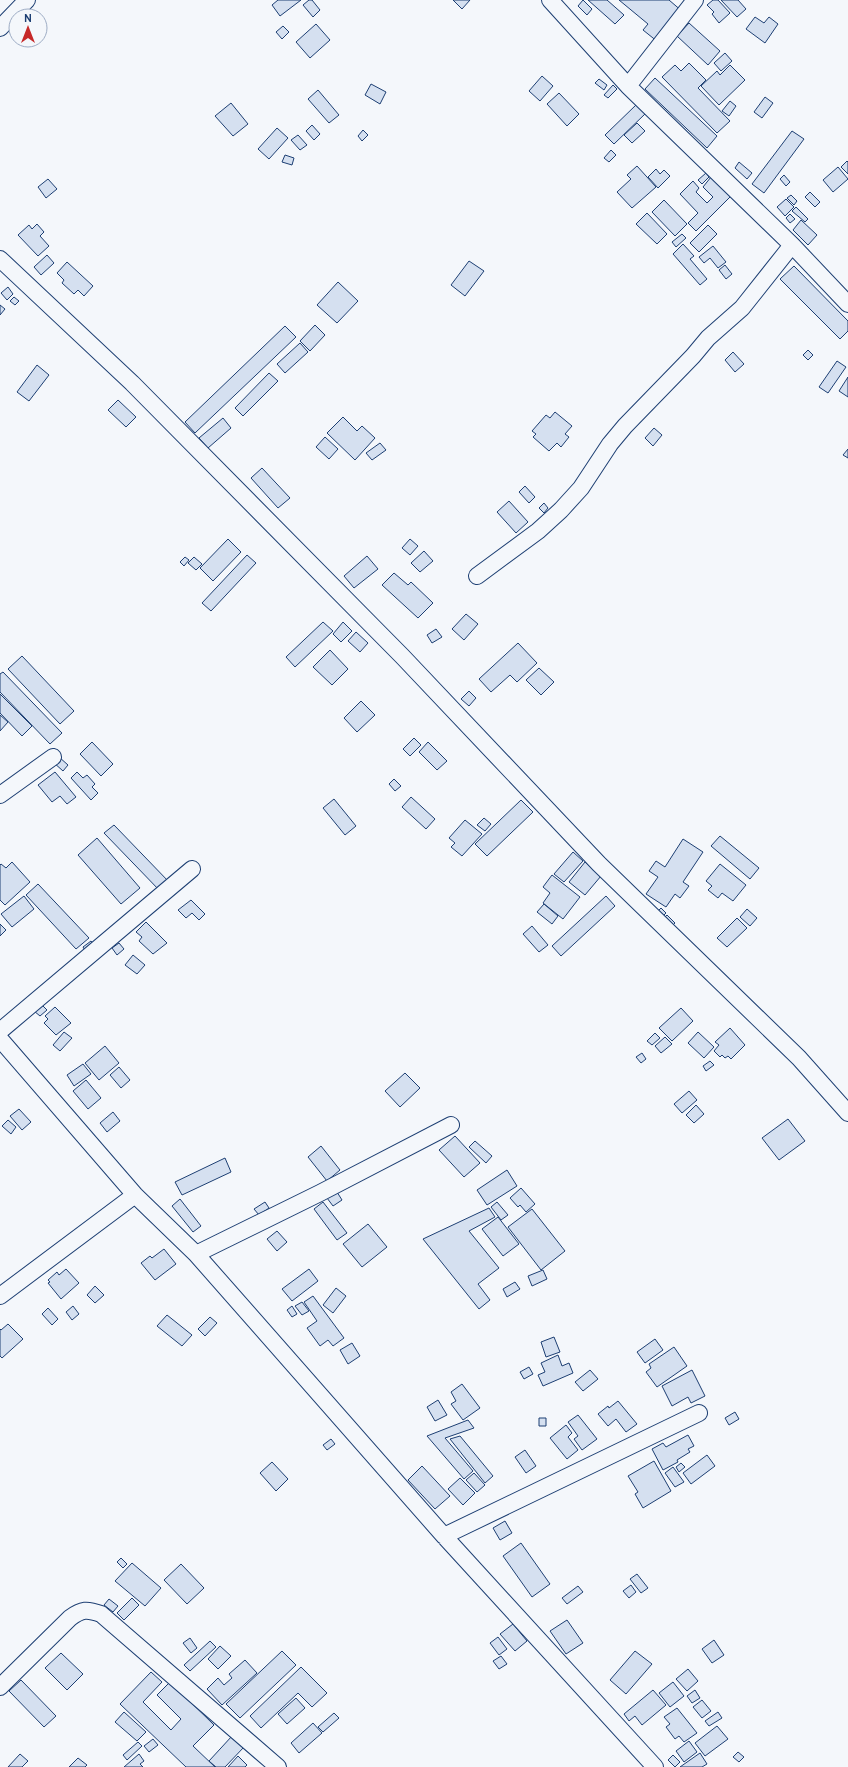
<svg xmlns="http://www.w3.org/2000/svg" width="848" height="1767" font-family="Overpass,sans-serif">
<style>
.building{fill:#d5e0f0;stroke:#1d3f73}
.lines{fill:none;stroke-linecap:round;stroke-linejoin:round}
.street-casing{stroke:#1d3f73;stroke-width:18}
.street{stroke:#f4f7fb;stroke-width:16}
</style>
<rect width="100%" height="100%" fill="#f4f7fb"/>
<path class="building" d="M278,0H301L280,16L272,5Z
M309,0H312L320,10L313,17L303,5Z
M453,0H470L462,9Z
M583,0L592,9L587,15L578,6Z
M588,0H607L624,15L615,24Z
M619,0H669L683,12L658,42L643,30L648,24Z
M713,0H718L730,13L719,23L712,14L714,12L707,5Z
M721,0H738L746,9L737,17Z
M755,17L764,23L769,17L778,24L765,43L746,29Z
M689,23L720,51L708,65L677,36Z
M316,24L330,40L310,58L296,42Z
M283,26L289,32L282,39L276,32Z
M725,53L732,61L721,71L714,63Z
M689,63L706,80L698,88L730,121L717,133L662,77L675,65L681,71Z
M730,65L745,80L719,105L701,86L717,71L720,75Z
M542,76L553,86L540,101L529,91Z
M655,78L717,136L707,148L645,89Z
M599,79L607,85L604,90L595,83Z
M371,84L386,92L380,104L365,95Z
M613,85L617,89L608,98L604,95Z
M318,90L339,115L329,123L308,99Z
M559,93L579,114L567,126L547,104Z
M765,97L773,103L762,118L754,112Z
M730,101L736,106L729,116L722,111Z
M231,103L248,124L233,136L215,116Z
M637,104L646,113L614,144L605,135Z
M637,123L645,131L632,143L624,135Z
M312,125L320,134L314,140L306,131Z
M277,128L288,138L269,159L258,149Z
M363,130L368,135L362,141L358,136Z
M792,131L804,139L764,193L752,184Z
M298,135L307,145L300,150L291,140Z
M611,150L616,155L609,162L604,158Z
M285,155L294,158L292,165L282,162Z
M847,161L848,162V174L841,167Z
M739,162L752,173L747,179L735,168Z
M637,166L656,187L632,208L617,192L631,179L627,175Z
M838,167L848,179L833,192L823,180Z
M656,169L660,174L664,170L670,176L658,188L648,177Z
M706,173L709,177L702,184L698,180Z
M784,175L790,182L786,186L780,179Z
M711,177L731,196L696,231L688,223L698,213L680,194L693,181L699,188L696,192L707,203L713,197L703,187Z
M48,179L57,189L46,198L38,187Z
M810,192L820,202L815,207L805,197Z
M791,195L797,201L794,205L787,198Z
M786,199L794,207L785,216L777,207Z
M664,200L687,224L675,236L652,212Z
M796,207L808,219L805,222L792,211Z
M647,213L667,234L657,244L636,224Z
M790,214L795,219L790,223L786,218Z
M801,220L817,235L808,245L793,230Z
M37,224L44,232L40,236L49,246L38,256L18,235L29,225L32,229Z
M708,225L717,234L699,252L690,243Z
M682,234L686,238L676,247L672,242Z
M683,244L694,256L690,259L707,279L700,285L673,254Z
M713,246L726,262L718,268L710,258L704,263L699,257Z
M47,255L54,263L41,275L34,267Z
M469,261L484,271L465,296L451,285Z
M67,262L93,286L84,296L78,290L74,294L62,283L64,280L57,273Z
M725,265L732,274L726,279L719,270Z
M794,266L848,321V331L840,339L780,279Z
M338,282L358,301L337,323L317,305Z
M8,287L13,294L7,300L1,293Z
M14,297L19,301L15,305L10,301Z
M0,305L5,309L0,315Z
M315,325L325,335L310,351L300,341Z
M285,326L296,337L195,433L185,422Z
M300,343L308,352L285,373L277,364Z
M808,350L813,355L808,360L803,355Z
M733,352L744,364L735,372L725,360Z
M837,361L846,367L828,393L819,387Z
M37,365L49,375L29,401L17,392Z
M269,373L278,381L243,416L235,408Z
M848,377V397L839,391Z
M118,400L136,417L126,427L108,410Z
M555,412L572,426L565,434L569,437L561,447L557,443L549,451L533,437L536,434L532,431L546,415L550,418Z
M343,417L357,431L362,426L375,438L355,460L327,433Z
M223,418L231,428L208,448L199,438Z
M654,428L662,435L653,446L645,438Z
M325,437L338,449L329,459L316,447Z
M380,443L386,450L372,460L366,453Z
M848,449V458L843,455Z
M262,468L290,498L278,508L251,478Z
M525,486L535,497L529,503L519,492Z
M509,501L528,522L516,533L497,512Z
M544,503L548,508L544,513L539,508Z
M228,539L241,552L213,581L200,568Z
M410,539L418,546L410,555L402,548Z
M424,551L433,561L420,572L411,563Z
M247,555L256,563L211,611L202,603Z
M367,556L378,569L354,588L344,576Z
M185,557L189,560L184,566L180,562Z
M194,557L202,564L196,570L188,563Z
M394,573L408,585L411,582L433,603L418,618L382,585Z
M466,614L478,624L464,640L452,629Z
M323,622L333,631L295,667L286,657Z
M343,622L352,631L341,642L333,634Z
M436,629L442,637L432,643L427,635Z
M356,632L368,643L360,652L348,641Z
M518,643L537,663L517,682L510,675L491,692L479,679Z
M330,650L348,669L332,685L313,667Z
M22,656L74,711L60,724L8,669Z
M539,668L554,682L541,695L526,680Z
M3,672L62,733L50,744L0,692V674Z
M469,691L476,698L469,706L461,699Z
M0,694L32,726L22,736L0,713Z
M361,701L375,715L357,732L344,718Z
M0,715L8,722L0,731Z
M414,738L421,745L410,756L403,749Z
M92,742L113,764L101,776L80,754Z
M428,742L447,761L437,770L419,752Z
M59,757L68,765L63,771L53,762Z
M55,772L76,797L67,804L60,796L52,802L38,785Z
M77,772L83,778L87,775L95,784L92,787L98,793L91,800L71,778Z
M394,779L401,786L395,791L389,784Z
M411,797L435,819L426,829L402,807Z
M334,799L356,826L345,835L323,808Z
M521,800L533,812L487,856L475,844Z
M484,818L491,824L485,831L477,825Z
M465,820L482,834L462,856L451,847L455,843L449,838Z
M114,825L170,883L161,892L104,833Z
M720,836L759,868L750,879L711,846Z
M97,838L140,888L121,904L78,855Z
M683,839L703,852L683,882L689,886L680,898L675,894L666,907L646,894L658,877L649,871L656,861L665,867Z
M573,852L583,861L564,882L554,874Z
M12,862L30,882L5,905L0,900V865L1,864L6,868Z
M585,862L601,876L585,895L569,882Z
M720,864L746,885L733,901L722,893L718,898L708,890L712,886L706,881Z
M552,875L580,897L563,919L543,903L550,893L543,887Z
M38,884L89,938L76,949L26,895Z
M24,896L34,909L12,927L1,914Z
M606,896L615,906L561,956L552,946Z
M191,900L205,914L199,920L192,913L186,918L178,910Z
M544,904L558,916L552,924L537,912Z
M661,908L666,913L660,919L655,914Z
M747,909L757,918L750,926L740,917Z
M667,915L675,923L669,929L661,921Z
M737,918L747,928L727,947L717,938Z
M146,922L167,943L153,954L139,941L142,937L136,932Z
M0,924L6,930L0,936Z
M532,926L548,945L539,952L523,934Z
M91,941L94,945L86,952L83,947Z
M119,943L124,949L117,955L112,948Z
M133,955L145,965L137,974L125,965Z
M41,1004L47,1010L40,1016L34,1011Z
M55,1007L71,1023L56,1035L44,1023L48,1019L45,1016Z
M681,1008L693,1021L672,1041L659,1028Z
M730,1028L745,1045L731,1059L728,1056L725,1058L722,1055L720,1057L714,1051L719,1045L715,1042Z
M64,1032L72,1038L60,1051L53,1045Z
M698,1032L714,1047L704,1058L688,1043Z
M655,1033L660,1038L652,1045L647,1041Z
M665,1037L672,1044L661,1053L655,1046Z
M105,1046L119,1063L99,1080L85,1063Z
M642,1053L646,1059L641,1063L636,1057Z
M710,1061L714,1065L706,1071L703,1066Z
M83,1064L91,1074L74,1086L67,1075Z
M119,1067L130,1080L121,1088L110,1075Z
M405,1073L420,1088L400,1107L385,1091Z
M86,1080L101,1098L88,1109L73,1091Z
M689,1091L697,1100L682,1113L674,1104Z
M696,1105L704,1114L694,1123L686,1115Z
M19,1109L31,1122L22,1130L10,1116Z
M113,1112L120,1121L107,1132L100,1123Z
M788,1119L805,1141L779,1160L762,1138Z
M8,1120L16,1127L11,1134L2,1126Z
M455,1136L480,1163L464,1177L439,1150Z
M475,1141L492,1156L486,1163L469,1147Z
M321,1146L340,1170L327,1181L308,1157Z
M225,1158L231,1172L182,1195L175,1182Z
M507,1170L517,1186L487,1205L477,1190Z
M521,1188L535,1204L526,1212L520,1205L518,1207L510,1198Z
M337,1192L342,1200L333,1206L327,1198Z
M180,1199L201,1226L193,1232L172,1206Z
M265,1202L269,1208L259,1215L254,1209Z
M323,1202L347,1233L337,1240L314,1209Z
M497,1202L508,1215L501,1220L491,1207Z
M489,1208L495,1217L469,1231L499,1268L478,1284L490,1300L479,1309L423,1239Z
M532,1209L565,1251L541,1270L508,1227Z
M498,1217L519,1244L503,1256L482,1229Z
M368,1224L387,1247L362,1267L343,1244Z
M277,1231L287,1242L277,1251L267,1239Z
M164,1249L176,1264L155,1280L141,1263L150,1256L152,1258Z
M66,1269L79,1283L61,1299L48,1283L50,1282L48,1280L57,1272L59,1275Z
M309,1269L318,1281L292,1301L282,1289Z
M543,1270L547,1279L532,1286L528,1276Z
M515,1282L520,1289L507,1297L503,1289Z
M95,1286L104,1295L95,1303L87,1295Z
M336,1288L346,1296L333,1313L323,1305Z
M313,1296L344,1338L333,1346L328,1340L320,1346L307,1328L317,1321L304,1302Z
M302,1302L309,1311L302,1315L295,1306Z
M73,1306L79,1314L72,1320L66,1312Z
M292,1306L297,1314L292,1317L287,1310Z
M48,1308L58,1319L52,1325L42,1314Z
M167,1315L192,1335L182,1346L157,1326Z
M210,1317L217,1323L205,1336L198,1329Z
M8,1324L23,1339L2,1358L0,1356V1329L1,1330Z
M554,1337L560,1352L546,1357L541,1342Z
M655,1339L663,1350L645,1363L637,1352Z
M352,1343L360,1356L348,1364L340,1350Z
M674,1347L687,1366L657,1387L646,1372L651,1368L649,1364Z
M558,1355L562,1366L569,1363L573,1373L543,1386L538,1375L545,1372L541,1363Z
M529,1367L533,1374L524,1379L520,1372Z
M590,1370L598,1379L583,1391L575,1382Z
M692,1370L705,1396L691,1403L688,1397L672,1406L662,1386Z
M462,1384L480,1408L463,1420L451,1404L456,1401L451,1392Z
M438,1400L447,1415L435,1421L427,1407Z
M618,1401L637,1424L626,1432L616,1419L608,1426L598,1414L608,1406L609,1408Z
M735,1412L739,1419L729,1425L725,1418Z
M578,1415L597,1439L582,1450L574,1439L578,1436L568,1422Z
M539,1418H546V1426H539Z
M468,1420L474,1428L445,1438L473,1471L464,1479L427,1436Z
M566,1425L572,1433L568,1437L578,1450L567,1459L550,1438Z
M688,1435L694,1446L688,1449L690,1452L677,1460L678,1462L663,1470L652,1449L663,1443L666,1447Z
M460,1436L493,1476L485,1483L450,1439Z
M331,1439L335,1444L327,1450L323,1445Z
M525,1450L536,1466L526,1473L515,1457Z
M707,1455L715,1466L691,1484L683,1473Z
M654,1461L671,1491L643,1508L635,1494L638,1492L628,1476Z
M272,1462L288,1479L276,1491L260,1473Z
M681,1463L685,1467L679,1472L676,1467Z
M422,1466L450,1496L435,1509L408,1480Z
M673,1467L684,1482L675,1487L665,1473Z
M474,1473L485,1485L477,1492L466,1480Z
M460,1478L475,1493L463,1505L448,1489Z
M505,1521L512,1533L500,1540L493,1528Z
M521,1543L550,1584L532,1597L503,1556Z
M121,1558L127,1564L123,1568L117,1562Z
M132,1563L161,1588L145,1606L115,1581Z
M181,1564L204,1588L187,1604L164,1580Z
M637,1574L648,1588L641,1593L630,1579Z
M631,1585L636,1592L629,1598L623,1591Z
M578,1586L583,1592L567,1604L562,1598Z
M132,1598L139,1605L124,1620L117,1613Z
M109,1599L118,1606L113,1612L104,1605Z
M567,1620L583,1643L566,1654L550,1631Z
M513,1624L527,1641L515,1651L500,1634Z
M498,1637L507,1649L499,1655L490,1643Z
M190,1638L197,1648L191,1653L183,1643Z
M714,1640L724,1655L712,1663L702,1649Z
M210,1641L216,1647L190,1671L184,1665Z
M220,1646L231,1656L218,1669L208,1659Z
M282,1651L296,1665L240,1718L226,1704Z
M635,1651L652,1664L626,1694L610,1680Z
M61,1653L83,1674L67,1690L45,1668Z
M501,1656L507,1664L499,1669L493,1661Z
M245,1660L257,1673L222,1705L207,1689L218,1678L224,1685L232,1678L229,1674Z
M301,1667L327,1693L312,1707L298,1693L261,1728L250,1716Z
M688,1669L698,1681L687,1691L676,1679Z
M151,1672L162,1682L143,1702L171,1730L181,1719L157,1695L170,1682L214,1725L193,1746L215,1767H186L120,1704Z
M21,1680L56,1716L44,1727L9,1691Z
M673,1682L684,1696L670,1707L659,1693Z
M653,1690L666,1705L642,1725L635,1716L629,1721L624,1714Z
M695,1690L700,1698L692,1703L687,1696Z
M296,1698L305,1708L287,1724L278,1714Z
M702,1700L711,1711L702,1718L693,1707Z
M677,1708L697,1733L684,1742L679,1736L675,1739L666,1727L670,1724L664,1717Z
M124,1712L146,1732L137,1741L115,1722Z
M718,1712L722,1718L709,1726L705,1721Z
M334,1713L339,1718L323,1732L318,1727Z
M313,1723L322,1733L299,1753L291,1743Z
M717,1726L728,1739L705,1756L695,1743Z
M232,1736L244,1747L225,1767H216L209,1761Z
M153,1739L158,1745L149,1752L144,1746Z
M689,1741L697,1752L684,1762L676,1751Z
M138,1742L142,1746L127,1760L123,1755Z
M738,1752L744,1757L739,1762L733,1757Z
M700,1753L707,1764L702,1767H680Z
M20,1754L28,1761L22,1767H8Z
M139,1754L144,1761L140,1764L143,1767H124Z
M673,1755L680,1762L675,1767L668,1760Z
M238,1756L247,1765L245,1767H228Z
M78,1758L87,1765L85,1767H69Z"/>
<g class="lines">
<g class="street-casing">
<path id="street" d="M550,0L628,86L792,245L848,304
M0,28L27,0
M628,86L695,0
M0,259L132,383L402,656L599,864L799,1058L848,1113
M477,576L538,531L561,510L581,488L610,444L625,426L693,356L708,338L742,308L792,245
M0,795L53,757
M0,1031L192,869
M0,1039L135,1195L196,1254L444,1536L655,1767
M196,1254L320,1193L451,1125
M0,1296L135,1195
M444,1536L699,1413
M0,1687L70,1618C82,1609 87,1609 101,1614L278,1767"/>
</g>
<use href="#street" class="street"/>
</g>
<g transform="translate(28 28)"><circle r="19" fill="#f4f7fb" stroke="#9eadc5"/>
<path d="M0-3L7 15L0 10L-7 15Z" fill="#c62828"/>
<text y="-6" font-size="11" font-weight="bold" text-anchor="middle" fill="#1d3f73">N</text>
</g>
</svg>
